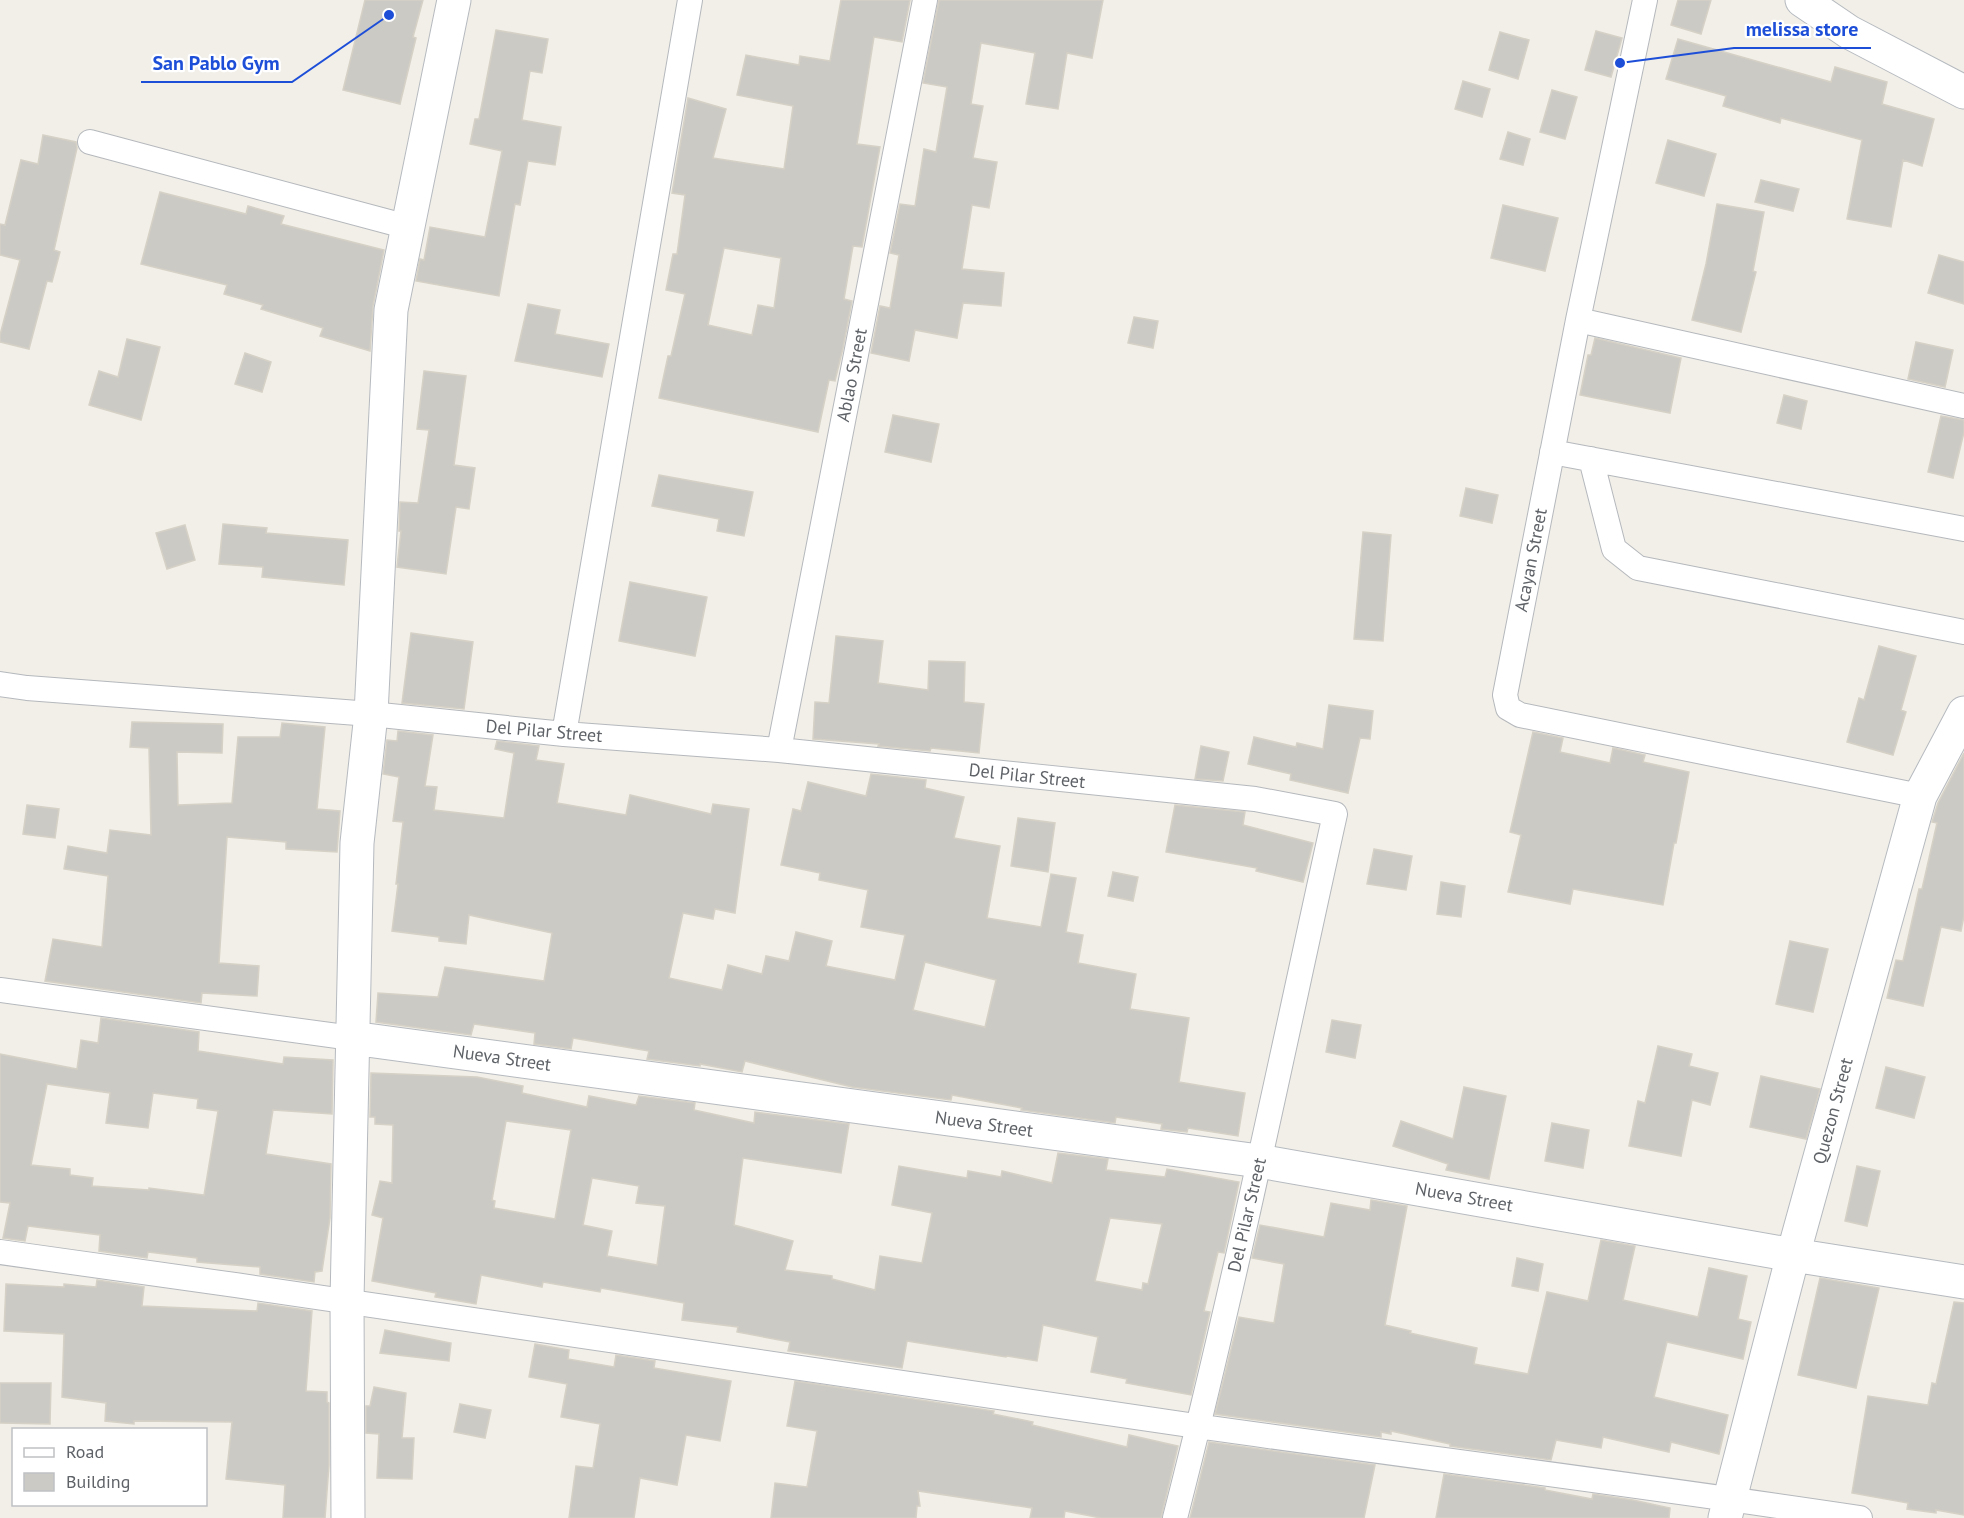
<svg xmlns="http://www.w3.org/2000/svg" width="1964" height="1518" font-family="'PT Sans',sans-serif">
<style>
.building{fill:#cccac5;stroke:#d6d1c6;stroke-width:1.5;fill-rule:evenodd}
.lines{fill:none;stroke-linecap:round;stroke-linejoin:round}
.street-casing{stroke:#b5b8bc;stroke-width:26}
.secondary-casing{stroke:#b6babf;stroke-width:35}
.street{stroke:#fff;stroke-width:24}
.secondary{stroke:#fff;stroke-width:33}
.labels{text-anchor:middle;stroke-width:4.5;stroke-linejoin:round;paint-order:stroke}
.street-label{font-size:18px;fill:#5f6368;stroke:#fff}
.leader{fill:none;stroke:#1d4ed8;stroke-width:2}
.callout-dot{fill:#1d4ed8;stroke:#fff;stroke-width:2}
.callout-label{font-size:20px;text-anchor:middle;font-weight:bold;fill:#1d4ed8;stroke:#fff;stroke-width:4.5;stroke-linejoin:round;paint-order:stroke}
</style>
<rect width="100%" height="100%" fill="#f1efe8"/>
<path class="building" d="M365,0H423L413,37L416,38L400,104L343,90Z
M841,0H910L902,42L874,37L857,144L880,147L862,247L853,246L844,299L852,301L843,348L835,381L829,380L818,432L659,398L668,356H671L685,294L666,290L673,254H677L685,195L672,193L688,98L726,109L713,158L784,169L793,106L737,95L746,55L799,65L800,56L830,61ZM724,248L781,258L774,308L758,305L752,335L708,325Z
M939,0H1103L1092,58L1067,53L1058,109L1026,104L1035,53L981,43L971,104L983,106L973,158L997,162L989,208L972,205L962,269L1004,273L1001,306L963,303L957,338L915,330L909,361L871,353L880,306L890,308L899,255L890,253L900,204L915,206L924,149L936,152L947,87L923,83Z
M1678,0H1711L1701,34L1671,25Z
M496,30L548,39L542,73L530,71L522,120L561,127L555,165L528,161L520,205L515,204L499,296L416,281L420,259L424,260L430,227L485,237L502,151L470,144L475,119H479Z
M1596,31L1622,38L1611,77L1585,70Z
M1500,32L1529,40L1518,79L1489,70Z
M1678,39L1831,82L1835,67L1887,82L1882,104L1934,119L1922,166L1903,160L1891,227L1847,219L1862,140L1781,118L1780,123L1723,106L1726,96L1666,79Z
M1463,81L1490,89L1482,117L1455,109Z
M1552,90L1577,97L1565,139L1540,132Z
M1508,132L1530,139L1523,165L1500,159Z
M43,135L76,142L77,148L54,250L60,252L52,282L47,281L29,349L0,342V335L20,260L0,255V224L5,225L21,160L38,164Z
M1668,140L1716,154L1704,196L1656,183Z
M1761,180L1799,189L1793,211L1755,202Z
M160,192L246,214L248,206L284,216L281,224L384,250L373,306L370,351L320,336L323,328L261,309L263,305L224,294L227,285L141,264Z
M1717,204L1764,212L1753,271L1756,272L1741,332L1692,320L1706,264Z
M1503,205L1558,218L1545,271L1491,258Z
M1939,255L1964,262V304L1928,293Z
M528,304L560,310L555,334L609,344L602,377L515,361Z
M1134,317L1158,321L1153,348L1128,343Z
M1595,338L1681,358L1670,413L1580,395L1588,355H1591Z
M127,339L160,347L141,420L89,405L99,371L118,377Z
M1916,342L1953,350L1945,387L1908,379Z
M245,353L271,362L262,392L235,384Z
M424,371L466,376L454,465L475,468L469,509L456,507L446,574L397,567L401,531H399L400,502L418,503L429,430L417,429Z
M1784,395L1807,401L1801,429L1777,423Z
M893,415L939,424L931,462L885,452Z
M1941,416L1964,420V432L1953,478L1928,472Z
M659,475L753,492L744,536L717,531L719,519L652,506Z
M1466,488L1498,495L1492,523L1460,516Z
M223,524L267,528L266,533L348,540L344,585L262,577L263,567L219,564Z
M185,525L195,560L167,569L156,533Z
M1363,532L1391,535L1383,641L1354,639Z
M630,582L707,597L695,656L619,641Z
M411,633L473,642L464,709L402,703Z
M836,636L883,641L878,683L928,690L929,661L965,662L964,702L984,704L979,753L931,748L930,751L878,746L879,744L813,739L815,702L829,703Z
M1879,646L1916,656L1901,710L1906,712L1893,755L1847,742L1859,698L1864,700Z
M1329,705L1373,711L1370,739L1360,738L1348,793L1290,780L1291,774L1248,764L1254,737L1296,747L1297,743L1323,749Z
M132,722L223,724L222,753L177,752L178,805L232,803L238,737H280L282,723L325,727L317,809L340,811L337,852L286,849V842L227,837L219,963L259,966L257,996L202,993L201,1003L45,981L53,939L102,947L108,876L64,869L68,846L107,853L110,830L151,835L149,748L130,747Z
M398,731L433,735L425,786L437,787L434,810L504,818L514,753L495,749L497,741L539,746L536,760L564,764L557,803L626,815L630,795L711,814L713,804L749,809L735,913L715,909L713,919L683,913L669,978L722,990L728,965L762,974L766,956L789,961L796,932L832,941L826,966L895,980L905,935L861,927L868,890L819,880L820,873L781,865L793,809L801,811L808,782L866,796L871,774L926,780L925,788L964,797L954,838L1000,846L987,918L1041,927L1051,874L1076,878L1066,932L1083,935L1078,963L1136,974L1130,1009L1189,1018L1179,1082L1245,1093L1238,1136L1188,1128L1187,1132L1161,1129L1162,1124L1116,1117L1115,1123L1021,1110L1022,1108L952,1095L951,1100L852,1087L745,1061L742,1072L700,1064V1066L647,1059L649,1051L573,1038L571,1049L534,1044L535,1033L474,1024L471,1035L376,1022L378,993L438,997L445,967L544,981L552,933L469,915L466,944L439,941V937L392,931L398,884H396L403,822L393,821L399,777L383,774L387,740L397,741ZM925,962L996,980L985,1027L913,1010Z
M1533,732L1563,738L1560,752L1610,763L1613,748L1645,755L1643,762L1689,772L1676,843H1674L1663,905L1573,889L1570,904L1508,892L1521,835L1510,832Z
M1201,746L1229,752L1223,781L1195,779Z
M1964,753V916L1961,931L1941,927L1923,1006L1887,998L1896,960L1903,961L1919,889H1922L1937,823L1932,822L1938,803Z
M27,805L59,809L55,838L23,834Z
M1175,805L1245,812L1243,825L1313,843L1303,882L1256,871L1257,868L1166,852Z
M1018,818L1055,823L1048,872L1011,866Z
M1374,849L1412,856L1406,890L1367,884Z
M1113,872L1138,877L1133,901L1108,896Z
M1441,882L1465,886L1461,917L1437,914Z
M1790,941L1828,949L1813,1012L1776,1004Z
M101,1018L199,1032L198,1051L283,1064L284,1057L333,1060L332,1114L273,1110L266,1154L331,1164L330,1218L322,1271L315,1272L314,1282L260,1274V1267L197,1262V1258L148,1252L147,1258L99,1251L100,1235L28,1226L25,1241L3,1238L10,1203L0,1202V1054L77,1069L81,1040L98,1043ZM47,1084L110,1093L106,1123L148,1128L153,1093L198,1099L197,1108L218,1111L204,1195L149,1188V1190L92,1186L93,1178L70,1175V1169L31,1165Z
M1332,1020L1361,1025L1355,1058L1326,1052Z
M1658,1046L1692,1054L1689,1066L1718,1073L1710,1105L1692,1100L1681,1156L1629,1146L1638,1101L1645,1103Z
M1886,1067L1925,1077L1914,1118L1876,1108Z
M371,1073L477,1077L523,1086L522,1093L587,1107L589,1096L636,1105L639,1096L695,1103L694,1110L754,1123L755,1112L849,1124L841,1173L743,1158L734,1225L793,1241L785,1270L832,1276V1279L875,1290L880,1256L922,1263L932,1213L892,1205L899,1166L967,1178L968,1171L1001,1177L1002,1171L1052,1183L1058,1153L1108,1159L1106,1170L1165,1177L1167,1169L1239,1182L1224,1253L1218,1252L1204,1311L1210,1312L1191,1395L1126,1383L1127,1379L1091,1372L1098,1337L1043,1325L1037,1361L1007,1356L1006,1357L907,1341L902,1368L788,1351L790,1342L737,1332L738,1327L682,1320L684,1303L601,1288L600,1292L543,1282L542,1287L481,1275L476,1304L435,1297L436,1293L372,1281L383,1218L372,1215L380,1181L392,1183L393,1125L375,1124V1117H370ZM506,1121L571,1130L555,1219L494,1208L495,1201L492,1200ZM592,1178L639,1186L636,1203L665,1206L657,1265L607,1256L612,1231L583,1225ZM1110,1218L1162,1224L1148,1284L1143,1283L1142,1290L1095,1281Z
M1761,1076L1820,1089L1806,1139L1750,1127Z
M1464,1087L1506,1096L1489,1179L1446,1170L1448,1164L1393,1146L1401,1121L1453,1139Z
M1552,1123L1589,1130L1583,1168L1545,1161Z
M1857,1166L1880,1171L1867,1226L1845,1221Z
M1371,1200L1407,1206L1385,1325L1411,1331L1410,1333L1477,1348L1474,1364L1528,1374L1547,1292L1588,1301L1601,1240L1635,1246L1623,1300L1698,1317L1709,1268L1747,1276L1738,1319L1751,1322L1743,1359L1667,1342L1654,1397L1728,1415L1719,1454L1671,1442L1669,1452L1603,1437L1601,1448L1556,1440L1551,1460L1450,1446V1444L1391,1431V1434L1381,1432V1437L1215,1414L1239,1317L1274,1323L1284,1264L1252,1258L1260,1225L1324,1237L1331,1203L1370,1210Z
M1517,1258L1543,1264L1538,1291L1512,1286Z
M1820,1278L1879,1288L1856,1388L1798,1375Z
M97,1280L144,1287L142,1306L257,1311L258,1303L312,1311L306,1391L327,1392V1402L329,1403V1465L325,1518H283L285,1485L226,1479L232,1422L134,1421V1424L105,1421L106,1403L62,1397L64,1334L4,1331L6,1284L64,1287V1284L96,1287Z
M1954,1302L1964,1303V1515L1936,1510V1513L1907,1509L1908,1503L1852,1493L1868,1396L1928,1405L1932,1383L1936,1384Z
M385,1330L451,1343L449,1361L380,1353Z
M535,1344L569,1350L568,1359L614,1367L616,1355L655,1361L654,1368L731,1381L720,1441L686,1435L677,1485L640,1478L634,1518H569L576,1466L593,1468L600,1424L561,1417L567,1384L529,1377Z
M795,1381L994,1411L993,1414L1033,1422L1032,1425L1127,1447L1129,1435L1178,1446L1161,1518H1101L1065,1511L1064,1518H1030L1032,1508L918,1491L920,1506H917L916,1518H771L775,1483L807,1487L817,1431L787,1426Z
M0,1383H51L50,1424L0,1423Z
M374,1387L406,1393L402,1438H414L412,1479L377,1478L379,1434L366,1433V1406H370Z
M460,1404L491,1410L485,1438L454,1432Z
M1209,1442L1375,1465L1364,1518H1190Z
M1444,1474L1545,1488V1490L1592,1499L1593,1494L1633,1500L1670,1508L1669,1518H1436Z"/>
<g class="lines">
<g class="street-casing">
<path id="street" d="M1645,0L1578,320L1505,695L1508,708L1520,715L1920,796
M90,142L408,227
M1578,320L1964,406
M1552,452L1964,529
M1591,459L1614,549L1638,568L1964,632
M0,684L27,688L371,714L564,734L779,750L1255,799L1335,814C1283,1049 1235,1285 1175,1518
M564,734L690,0
M779,750L925,0
M0,990L352,1038
M0,1252C399,1307 797,1368 1196,1426C1417,1457 1639,1485 1860,1518"/>
</g>
<g class="secondary-casing">
<path id="secondary" d="M1802,0L1849,32L1964,92
M352,1038L1259,1161L1793,1255L1964,1282
M348,1518L347,1300L357,843L371,714L391,310L454,0
M1725,1518L1793,1255L1920,796L1964,713"/>
</g>
<use href="#street" class="street"/>
<use href="#secondary" class="secondary"/>
</g>
<g class="labels">
<g class="street-label">
<text transform="translate(852 375) rotate(-79)" y="6">Ablao Street</text>
<text transform="translate(1531 560) rotate(-79)" y="6">Acayan Street</text>
<text transform="translate(544 731) rotate(5)" y="6">Del Pilar Street</text>
<text transform="translate(1027 776) rotate(6)" y="6">Del Pilar Street</text>
<text transform="translate(502 1058) rotate(8)" y="6">Nueva Street</text>
<text transform="translate(1833 1111) rotate(-75)" y="6">Quezon Street</text>
<text transform="translate(984 1124) rotate(8)" y="6">Nueva Street</text>
<text transform="translate(1464 1197) rotate(10)" y="6">Nueva Street</text>
<text transform="translate(1247 1215) rotate(-77)" y="6">Del Pilar Street</text>
</g>
</g>
<path class="leader" d="M1620 63L1734 48H1871M389 15L292 82H141"/>
<g class="callout-dot">
<circle cx="1620" cy="63" r="6"/>
<circle cx="389" cy="15" r="6"/>
</g>
<g class="callout-label">
<text x="1802" y="36">melissa store</text>
<text x="216" y="70">San Pablo Gym</text>
</g>
<rect x="12" y="1428" width="195" height="78" fill="#ffffff" stroke="#bfc1c3" stroke-width="1.5"/>
<rect x="24" y="1448" width="30" height="9" fill="#ffffff" stroke="#bfc1c3" stroke-width="1.5"/>
<text x="66" y="1458" font-size="18" fill="#5f6368">Road</text>
<rect x="24" y="1473" width="30" height="18" fill="#cccac5" stroke="#bfc1c3" stroke-width="1.5"/>
<text x="66" y="1488" font-size="18" fill="#5f6368">Building</text>
</svg>
